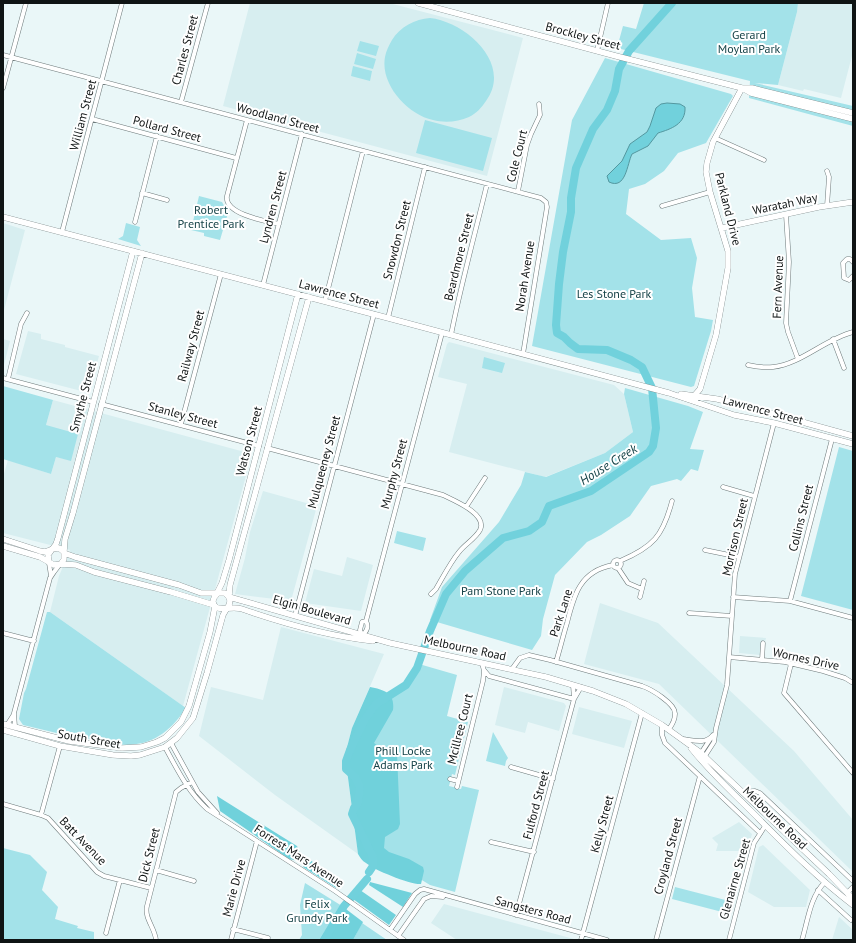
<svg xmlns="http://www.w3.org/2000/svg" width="856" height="943" font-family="'PT Sans',sans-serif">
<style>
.built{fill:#d7eef0}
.green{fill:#a3e2e9}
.forest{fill:#70d1db}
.water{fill:#71d1dc;stroke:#5498a0}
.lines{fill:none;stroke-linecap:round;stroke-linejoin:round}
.river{stroke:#71d1dc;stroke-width:8}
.street-casing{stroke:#6e7a7b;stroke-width:5}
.secondary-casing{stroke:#6e7a7b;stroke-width:6}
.street{stroke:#fff;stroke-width:4}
.secondary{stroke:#fff;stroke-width:5.5}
.labels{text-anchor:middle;stroke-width:4;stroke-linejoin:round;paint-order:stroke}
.park-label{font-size:12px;fill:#164348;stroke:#fff}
.street-label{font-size:12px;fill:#0f1414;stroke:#fff}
.water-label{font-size:13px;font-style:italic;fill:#164348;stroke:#fff}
</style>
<rect width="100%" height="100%" fill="#eaf7f8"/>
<path class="built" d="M250,3H389L523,38L487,176L223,106Z
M798,3H853V52L841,98L804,89L803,91L778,85L797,12Z
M3,223L25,230L3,314Z
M28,331L41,334V339L65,345V347L99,356L89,393L16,374Z
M3,339L10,341L3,369Z
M449,342L614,385L624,394L633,432L605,453L545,477L449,452L467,384L438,377L447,344Z
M53,400L252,454L183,706L50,612L59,576L70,550L3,533V477L8,460L51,474L56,457L71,460L46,425Z
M263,491L317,506L291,601L235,594L245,558L250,532Z
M347,557L373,565L361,611L305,603L314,569L342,576Z
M600,603L658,623L794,751L853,820V872L659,684L584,664Z
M281,627L384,654L352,728L345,755L358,854L275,795L199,736L211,687L263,700Z
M740,636L766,638L765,642H761L760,655L739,653Z
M504,687L564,703L566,706L559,731L528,722L525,733L495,725Z
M579,707L632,721L624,748L572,734Z
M739,822L752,834L747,851H716L718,844L712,838Z
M763,845L810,890L806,907H774L748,892L759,847Z
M444,904L574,939L573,940H457L431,923Z
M839,917L853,930V940H832Z"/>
<path class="green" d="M644,3H798L797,12L778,85L755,83L853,106V126L749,98L750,81L617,48L623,26L636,29Z
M430,18C466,22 513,64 486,101C481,108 477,113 469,117C458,122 444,123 433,120C407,114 380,84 385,57C386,51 389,45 392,40C400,27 415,19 430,18Z
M360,41L379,46L376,56L357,51Z
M357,53L376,59L373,69L354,64Z
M605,58L731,94L733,96L706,143L678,153L664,171L645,184L629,189L626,214L661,240L691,238L697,258L692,288L695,317L713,320L711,331L694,386L691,387L532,346L572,120Z
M353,66L372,71L370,81L351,76Z
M425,120L492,138L483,171L416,153Z
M199,196L222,202L228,213L220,240L204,236V233L191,230Z
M126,223L140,227L137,240L141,246L118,239L123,236Z
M484,357L505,363L502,373L482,368Z
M3,386L53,400L46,425L78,434L71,461L56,457L51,474L3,459Z
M625,388L688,406L703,412L690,449L704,450L698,471L691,469L681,481L677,479L651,486L630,516L601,535L587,542L555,575L543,619L541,636L532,650L430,620L442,587L499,522L521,485L525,472L546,477L605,453L633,432L624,394Z
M839,447L853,451V610L801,596Z
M397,531L426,538L423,551L394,543Z
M47,612H50L186,708C162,744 136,751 95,740C85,737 75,740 65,735L23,725L19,719L24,693L26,689Z
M419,664L457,675L447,716L468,722L455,775L452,774L449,786L461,789L462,786L479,790L455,892L430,885L387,859L357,826L352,814L354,808L350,773L346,769V761L387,698L406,685Z
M493,732L508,758L506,761L505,766L486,761Z
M3,848L30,855L47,872L42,890L58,907L55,919L78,926L77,928L94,932V940H3Z
M305,883L342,906L319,940H299L302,935L300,905Z
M675,887L733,902L730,914L672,899Z
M362,923L387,940H353Z"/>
<path class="forest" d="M370,687C385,690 395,693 393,710L374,743L386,752L397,754L400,824L398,829L385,837L384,848L389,852L409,859L423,867L424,871L421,884C411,885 374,870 366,863C362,861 360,857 358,854L345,755L352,728Z
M217,796L297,846L301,855L298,861L289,859L220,811Z
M310,860L341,882L340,885L336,888L303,867L306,862Z
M370,882L412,893L403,907L369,885Z
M360,890L396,915L389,925L353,899Z
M342,906L363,922L353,940H319Z"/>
<path class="water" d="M667,103L680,104L685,107C686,124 671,129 658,133L648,146L632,154C627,164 626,190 609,182L607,176L622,161L630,144L647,132L650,126L656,108L661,104Z"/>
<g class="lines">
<path class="river" d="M369,872L373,866V857L352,814L354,808L358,803L360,787L355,777L346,769V761L350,750L365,719L376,704L406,685L417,668L430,631L446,594L465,571L503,538L529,531L542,522L549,506L591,491L649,452L653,446L656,428L652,388L642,367L631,360L607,350L578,349L570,343L564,337L557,333L556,325L559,284L563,252L571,212V198L576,168L593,129L607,110L615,91L619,69L629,51L672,3
M324,940L344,906L367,879"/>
<g class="street-casing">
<path id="street" d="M597,51L608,3
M3,55L541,198L546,202L547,207L523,354
M3,88L26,3
M181,102L208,3
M92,119L236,158
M247,120L227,196C224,214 265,221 279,224
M715,138L764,160
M518,191L527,145L531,134L540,115L539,104
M142,193L167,200
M662,206L710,192
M827,206L829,177L827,171
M786,215L789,262L786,323L788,332L798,359
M135,222L157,136
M62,232L122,3
M853,262L850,259H847L843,263L844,278L849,280L853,276
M263,285L302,134
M325,301L363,151
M388,318L425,167
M451,335C461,284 475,234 487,184
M833,339L844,368
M748,365C757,367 765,368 773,367C801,364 825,339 853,332
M3,378L93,402
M8,379L21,324L27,313
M101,404L259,446
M181,424L221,274
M267,448L443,495C453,500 488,514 480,530C475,539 465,544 459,552C450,563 443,577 436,589L431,594
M723,487L754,496
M466,507L485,478
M705,550L739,557
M613 564a4 4 0 1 1 8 0a4 4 0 1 1-8 0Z
M620,561C653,547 663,536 672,501
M49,563L51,576
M618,568L628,583L642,589
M640,597L644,581
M733,597L790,601L853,618
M790,601L832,439
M689,613L732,616
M295,616L374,314
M366,621L362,622L360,630L362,635C367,632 369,626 366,621L442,333
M3,633L34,641
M729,657L785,662L823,671L845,678L853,683
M762,660L763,643
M556,662C560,649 563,636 567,623C574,595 580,571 613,565
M791,664L784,693L853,773
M512,669L520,658L529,655L550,660L642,686C651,689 676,704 675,714C675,720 672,725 669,729
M484,670L489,676L574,699
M574,699L581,687
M7,725L14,714
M662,725V735L665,743L760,833
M15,727L14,713L50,578L54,572L60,564
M682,739C693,740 705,745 713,735
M171,743L198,792L217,813
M165,747C177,769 188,792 207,809L335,891L404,940
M701,753L711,738
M705,756L714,742L716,728L727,685L735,574L774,423
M511,767L553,779
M450,779L458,781
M457,787L483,681L484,671L482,663
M743,792L755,791L760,793L853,881
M3,804L41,815L48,818L97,872L104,876L151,888
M41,815L60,746
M491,842L534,852
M156,870L194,881
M818,890L851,920
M847,893L853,887
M516,915L574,699L573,685
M233,929L268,938
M390,930L415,894L420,890L424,889L607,940
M106,933L120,880
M398,936L424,899L431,896L443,897
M156,940C155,928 144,918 147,906L176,792L181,788L192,782
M231,940L257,841
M581,940L642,713
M656,940L700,776
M729,940L754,843L765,826
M802,940C808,920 810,897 825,882"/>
</g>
<g class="secondary-casing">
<path id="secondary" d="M418,3L616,56L742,88H752L853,113
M744,89L751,93L853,119
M3,217L388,318L669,393L734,415L774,423L853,444
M722,228L819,207L853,202
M681,394L717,399L737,404L853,436
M696,402L694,396L700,389L716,335L728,268V251L710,192L706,172L707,163L713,142L742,88
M3,539L40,551L45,552L50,550
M3,546L40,557L54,565L61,564L64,559V552L59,548L52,549
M64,552L65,539L73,513L142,253
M64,553L75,557L179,585L201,593H225C230,597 232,602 227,608
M49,562L48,555L56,544L58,538L133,251
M61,564L76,565L94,572L171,592L214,605
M217,593L222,583L229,560L298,294
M217,594C213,598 211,603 216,607C220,611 233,606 242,609C285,624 328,636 373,641
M229,596L230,585L309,297
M229,597L390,643L546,677L593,691L626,704L662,725L701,753L829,874L853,899
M3,724L69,741L122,748L141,747L157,742L165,738L181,722L189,706L210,632L215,606
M3,730L60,746L113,755L131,756L140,755L165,747L177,738L193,718L207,673L223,615L227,608
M691,748C709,771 729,789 750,810C783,843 816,877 853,905"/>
</g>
<use href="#street" class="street"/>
<use href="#secondary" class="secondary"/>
</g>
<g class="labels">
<g class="park-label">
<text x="749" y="39">Gerard<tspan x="749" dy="14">Moylan Park</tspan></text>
<text x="211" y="214">Robert<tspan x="211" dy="14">Prentice Park</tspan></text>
<text x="614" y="298">Les Stone Park</text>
<text x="501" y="595">Pam Stone Park</text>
<text x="403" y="755">Phill Locke<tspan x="403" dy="14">Adams Park</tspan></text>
<text x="317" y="908">Felix<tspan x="317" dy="14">Grundy Park</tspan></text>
</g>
<g class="street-label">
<text transform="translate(583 36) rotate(15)" y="4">Brockley Street</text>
<text transform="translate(185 50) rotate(-75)" y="4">Charles Street</text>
<text transform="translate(83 115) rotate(-75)" y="4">William Street</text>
<text transform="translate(278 118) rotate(15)" y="4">Woodland Street</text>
<text transform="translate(167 129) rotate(15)" y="4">Pollard Street</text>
<text transform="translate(517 156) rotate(-76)" y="4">Cole Court</text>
<text transform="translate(785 204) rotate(-12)" y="4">Waratah Way</text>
<text transform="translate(273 207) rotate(-75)" y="4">Lyndren Street</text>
<text transform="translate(728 209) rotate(76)" y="4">Parkland Drive</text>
<text transform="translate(397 240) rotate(-76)" y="4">Snowdon Street</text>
<text transform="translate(459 257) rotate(-76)" y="4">Beardmore Street</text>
<text transform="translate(525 276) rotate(-81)" y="4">Norah Avenue</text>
<text transform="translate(778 287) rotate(-88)" y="4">Fern Avenue</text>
<text transform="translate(339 294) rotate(15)" y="4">Lawrence Street</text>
<text transform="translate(191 346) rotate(-75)" y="4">Railway Street</text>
<text transform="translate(83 397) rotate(-75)" y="4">Smythe Street</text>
<text transform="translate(763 410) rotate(15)" y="4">Lawrence Street</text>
<text transform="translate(183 415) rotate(15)" y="4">Stanley Street</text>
<text transform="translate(249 441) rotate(-75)" y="4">Watson Street</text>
<text transform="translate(324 462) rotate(-75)" y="4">Mulqueeney Street</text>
<text transform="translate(394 474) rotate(-75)" y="4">Murphy Street</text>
<text transform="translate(801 518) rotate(-76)" y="4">Collins Street</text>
<text transform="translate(735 537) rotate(-77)" y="4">Morrison Street</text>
<text transform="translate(312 610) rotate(16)" y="4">Elgin Boulevard</text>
<text transform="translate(561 613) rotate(-72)" y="4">Park Lane</text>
<text transform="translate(465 648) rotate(12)" y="4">Melbourne Road</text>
<text transform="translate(806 659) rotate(12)" y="4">Wornes Drive</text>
<text transform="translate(460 729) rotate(-76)" y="4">Mcillree Court</text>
<text transform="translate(89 739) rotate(10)" y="4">South Street</text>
<text transform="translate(536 805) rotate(-75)" y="4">Fulford Street</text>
<text transform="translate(775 818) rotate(44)" y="4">Melbourne Road</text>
<text transform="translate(602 824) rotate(-75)" y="4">Kelly Street</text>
<text transform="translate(83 841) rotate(46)" y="4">Batt Avenue</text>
<text transform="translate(149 855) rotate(-76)" y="4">Dick Street</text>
<text transform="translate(299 856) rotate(33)" y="4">Forrest Mars Avenue</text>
<text transform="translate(668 856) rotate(-75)" y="4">Croyland Street</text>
<text transform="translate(735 879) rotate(-74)" y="4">Glenairne Street</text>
<text transform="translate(234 888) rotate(-75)" y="4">Marie Drive</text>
<text transform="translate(533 910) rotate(15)" y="4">Sangsters Road</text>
</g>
<g class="water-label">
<text transform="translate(608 464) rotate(-32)" y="5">House Creek</text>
</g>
</g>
<rect width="856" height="943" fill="none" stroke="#0f1414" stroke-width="8"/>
</svg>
